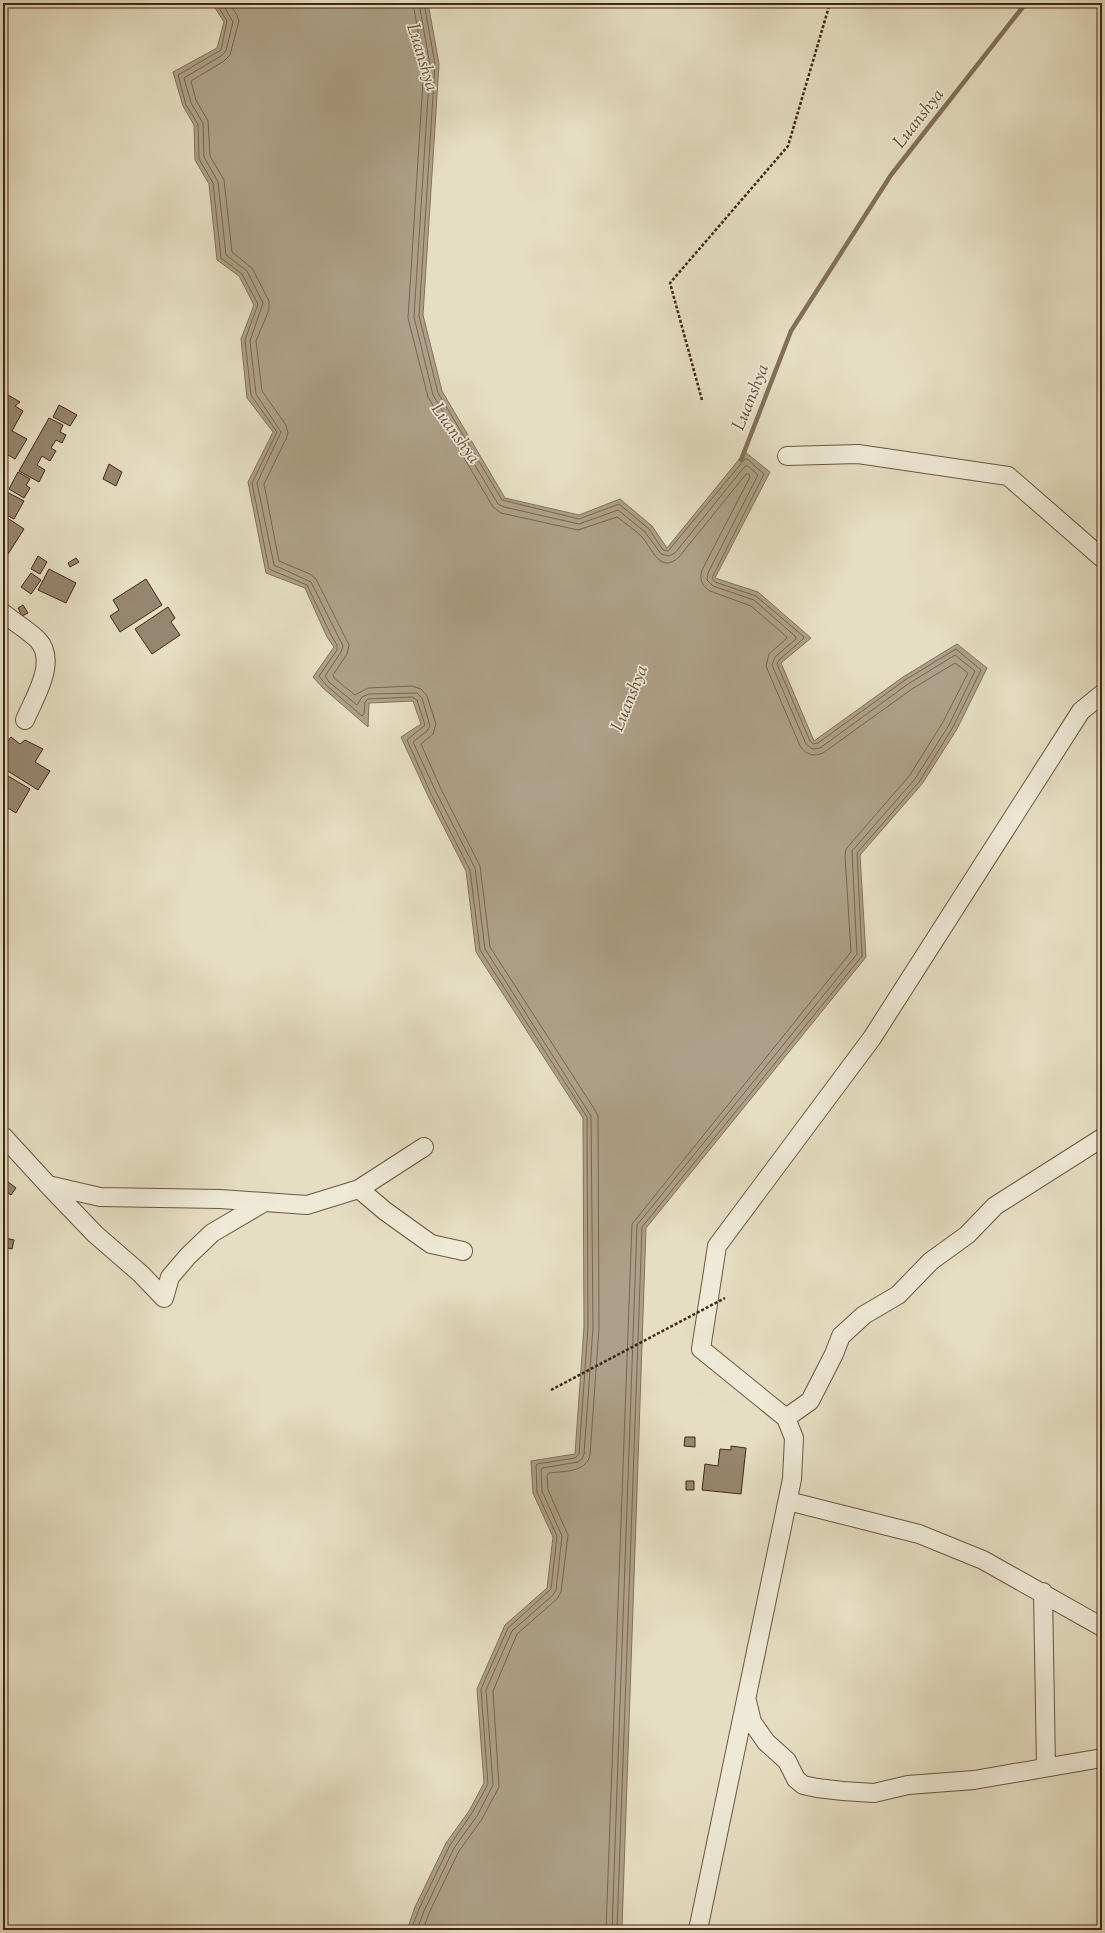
<svg xmlns="http://www.w3.org/2000/svg" width="1105" height="1933" font-family="'Sorts Mill Goudy',serif">
<style>
.water{fill:#aea088;stroke:#83705a}
.lines{fill:none;stroke-linecap:round;stroke-linejoin:round}
.shore{stroke:#78644e;stroke-width:1}
.stream{stroke:#83705a;stroke-width:4.5}
.building{fill:#97866f;stroke:#422715}
.minor-casing{stroke:#6b5540;stroke-width:20}
.path{stroke:#422715;stroke-width:2.5;stroke-dasharray:3 2;stroke-linecap:butt}
.minor{stroke:#efead8;stroke-width:18}
.path-bridge{stroke:#422715;stroke-width:2.5;stroke-dasharray:3 2;stroke-linecap:butt}
.labels{text-anchor:middle;stroke-width:3.5;stroke-linejoin:round;paint-order:stroke}
.water-label{font-size:18px;font-style:italic;fill:#624b38;stroke:#efead8}
</style>
<rect width="100%" height="100%" fill="#e6dec3"/>
<filter id="stains"><feTurbulence type="fractalNoise" baseFrequency=".005" numOctaves="4"/><feColorMatrix values="0 0 0 0 .2 0 0 0 0 .09 0 0 0 0 .02 0 0 0 .5 -.17"/></filter>
<radialGradient id="worn" r=".72"><stop offset=".6" stop-color="#630" stop-opacity="0"/><stop offset="1" stop-color="#630" stop-opacity=".3"/></radialGradient>
<path class="water" d="M212,3H428L439,64L423,315L442,391L505,498L579,515L620,499L652,526L667,548L745,452L770,472L715,578L758,592L811,638L781,663L814,741L903,677L957,644L987,668L957,729L922,784L860,855L866,957L646,1228L622,1928L619,1930H407L415,1907L446,1843L469,1811L484,1783L477,1689L505,1625L547,1588L553,1537L533,1493L531,1461L575,1454L584,1327L583,1118L476,952L466,871L428,796L401,737L421,724L413,701L369,703L368,727L323,688L313,677L334,647L327,637L305,588L266,573L248,482L273,432L247,398L241,339L254,305L239,276L217,260L209,184L195,160L194,125L183,106L173,72L217,48L224,22Z"/>
<g class="lines">
<path class="shore" d="M216,3L227,21L221,50L178,75L186,105L198,124L199,159L213,183L221,258L242,274L258,304L245,340L251,395L277,432L252,483L269,569L307,585L331,635L337,645V650L319,676L326,685L362,716L364,714L365,702L368,699L412,697L417,700L425,725L407,740L431,794L470,870L480,950L587,1117L588,1327L579,1454L575,1458L537,1464L536,1466L537,1492L557,1536L551,1589L508,1628L481,1689L488,1784L472,1813L450,1845L419,1909L411,1930
M222,3L233,22L226,51L221,56L184,78L191,103L203,123L204,157L218,182L226,255L247,271L263,303L250,341L256,394L281,432L257,483L274,565L311,582L343,646L341,652L325,676L329,682L357,705L362,697L369,694L417,693L422,698L430,726L427,731L413,742L436,792L475,868L485,949L591,1116L593,1327L584,1454L582,1459L578,1462L542,1468L541,1470L542,1491L562,1536L556,1590L553,1595L512,1631L486,1690L493,1785L477,1816L454,1848L424,1911L417,1930
M229,3L237,15L239,21L230,55L224,61L191,81L196,100L208,121L210,156L224,180L232,252L252,268L269,301V310L256,341L262,391L286,425L288,433L286,439L264,484L279,561L310,574L316,579L349,645L347,654L333,675L334,678L355,695L368,688L412,686L421,689L427,696L436,724L433,734L421,744L441,789L480,866L490,947L595,1110L598,1116L599,1328L590,1455C586,1473 563,1471 549,1473L547,1475L548,1490L568,1535L561,1592L557,1599L517,1634L493,1691L499,1787L482,1819L459,1851L429,1913L423,1930
M413,3L424,65L408,318L428,397L493,507L501,513L578,530L617,517C625,523 635,530 642,537C652,548 660,575 679,557L746,474H749L750,477L702,570C699,579 702,586 710,591L751,606L787,637L786,639L769,654L766,666L800,746C806,755 814,757 823,753L912,689L955,663L968,673L943,722L910,775L846,849L845,856L851,952L632,1224L606,1930
M419,3L430,65L414,317L433,395L498,504L504,507L579,524L618,510L645,532L661,554L669,556L675,553L745,466H748L758,475L708,573L707,580L713,586L754,600L796,637V639L775,657L772,665L806,744L812,749L820,748L908,684L955,655L975,671L949,725L915,779L852,851L857,954L637,1225L612,1930
M424,3L435,64L419,316L438,393L502,500L579,519L619,504L649,529L663,550L668,551L745,459H747L764,474L712,578L715,582L756,596L804,637L803,639L779,660L777,664L810,741L813,744L818,743L905,680L956,649L981,670L953,727L919,782L857,853L862,956L642,1227L617,1930"/>
<path class="stream" d="M741,460L791,331L891,175L1026,3"/>
</g>
<path class="building" d="M3,392L20,402L15,406L23,411L12,431L27,439L15,459L3,452Z
M59,405L77,415L70,426L53,417Z
M49,418L63,425L60,432L66,435L62,443L56,440L51,448L56,451L50,461L42,456L37,465L45,470L39,482L19,471Z
M109,464L122,472L116,486L103,479Z
M18,472L30,479L26,485L30,488L24,498L9,489Z
M7,492L24,501L14,519L3,513V500Z
M3,515L24,529L3,562Z
M38,556L47,562L40,574L31,569Z
M76,558L79,562L70,567L68,563Z
M49,569L76,583L66,603L38,590Z
M31,573L41,580L31,594L21,587Z
M146,579L162,605L120,632L110,616L119,610L113,600Z
M23,605L28,613L22,616L18,608Z
M168,607L175,618L171,622L180,635L152,654L135,629Z
M11,737L20,744L25,740L43,749L35,762L50,771L38,790L3,768V764L7,757L3,754V747Z
M3,773L30,789L16,813L3,805Z
M3,1178L16,1188L11,1195L3,1190Z
M5,1238L14,1240L12,1249L3,1247Z
M685,1437H695V1447L684,1446Z
M731,1446L746,1448L741,1494L702,1490L705,1464L718,1466L720,1449L731,1450Z
M686,1481H694V1490H686Z"/>
<g class="lines">
<g class="minor-casing">
<path id="minor" d="M787,456L858,454L1008,476L1102,558
M3,613C14,622 28,630 38,640C58,662 34,698 25,720
M3,1136L48,1185L100,1197L220,1199L307,1205L359,1189L424,1147
M49,1186L95,1234L141,1274L164,1298L170,1277L188,1256L212,1233L263,1203
M359,1189L385,1211L431,1244L463,1251
M786,1418L810,1401L834,1354L841,1336L864,1315L898,1295L931,1261L967,1235L995,1206L1102,1138
M788,1501L919,1534L983,1560L1102,1627
M1043,1592L1046,1767
M747,1701L752,1722L766,1742L787,1761L796,1779L803,1785L817,1788L843,1791L874,1793L908,1785L974,1780L1102,1758
M698,1930L792,1479L794,1438L786,1418L701,1349L717,1246L872,1038L1081,711L1102,694"/>
</g>
<path class="path" d="M702,400L670,283L788,146L830,3"/>
<use href="#minor" class="minor"/>
<path class="path-bridge" d="M551,1390L725,1298"/>
</g>
<g class="labels">
<g class="water-label">
<text transform="translate(423 57) rotate(73)" y="6">Luanshya</text>
<text transform="translate(918 118) rotate(-52)" y="6">Luanshya</text>
<text transform="translate(750 397) rotate(-68)" y="6">Luanshya</text>
<text transform="translate(456 433) rotate(54)" y="6">Luanshya</text>
<text transform="translate(629 698) rotate(-68)" y="6">Luanshya</text>
</g>
</g>
<rect width="1105" height="1933" fill="none" stroke="#e6dec3" stroke-width="16"/>
<rect x="4" y="4" width="1097" height="1925" fill="none" stroke="#422715" stroke-width="2"/>
<rect x="8" y="8" width="1089" height="1917" fill="none" stroke="#422715"/>
<rect width="100%" height="100%" filter="url(#stains)"/>
<rect width="100%" height="100%" fill="url(#worn)"/>
</svg>
